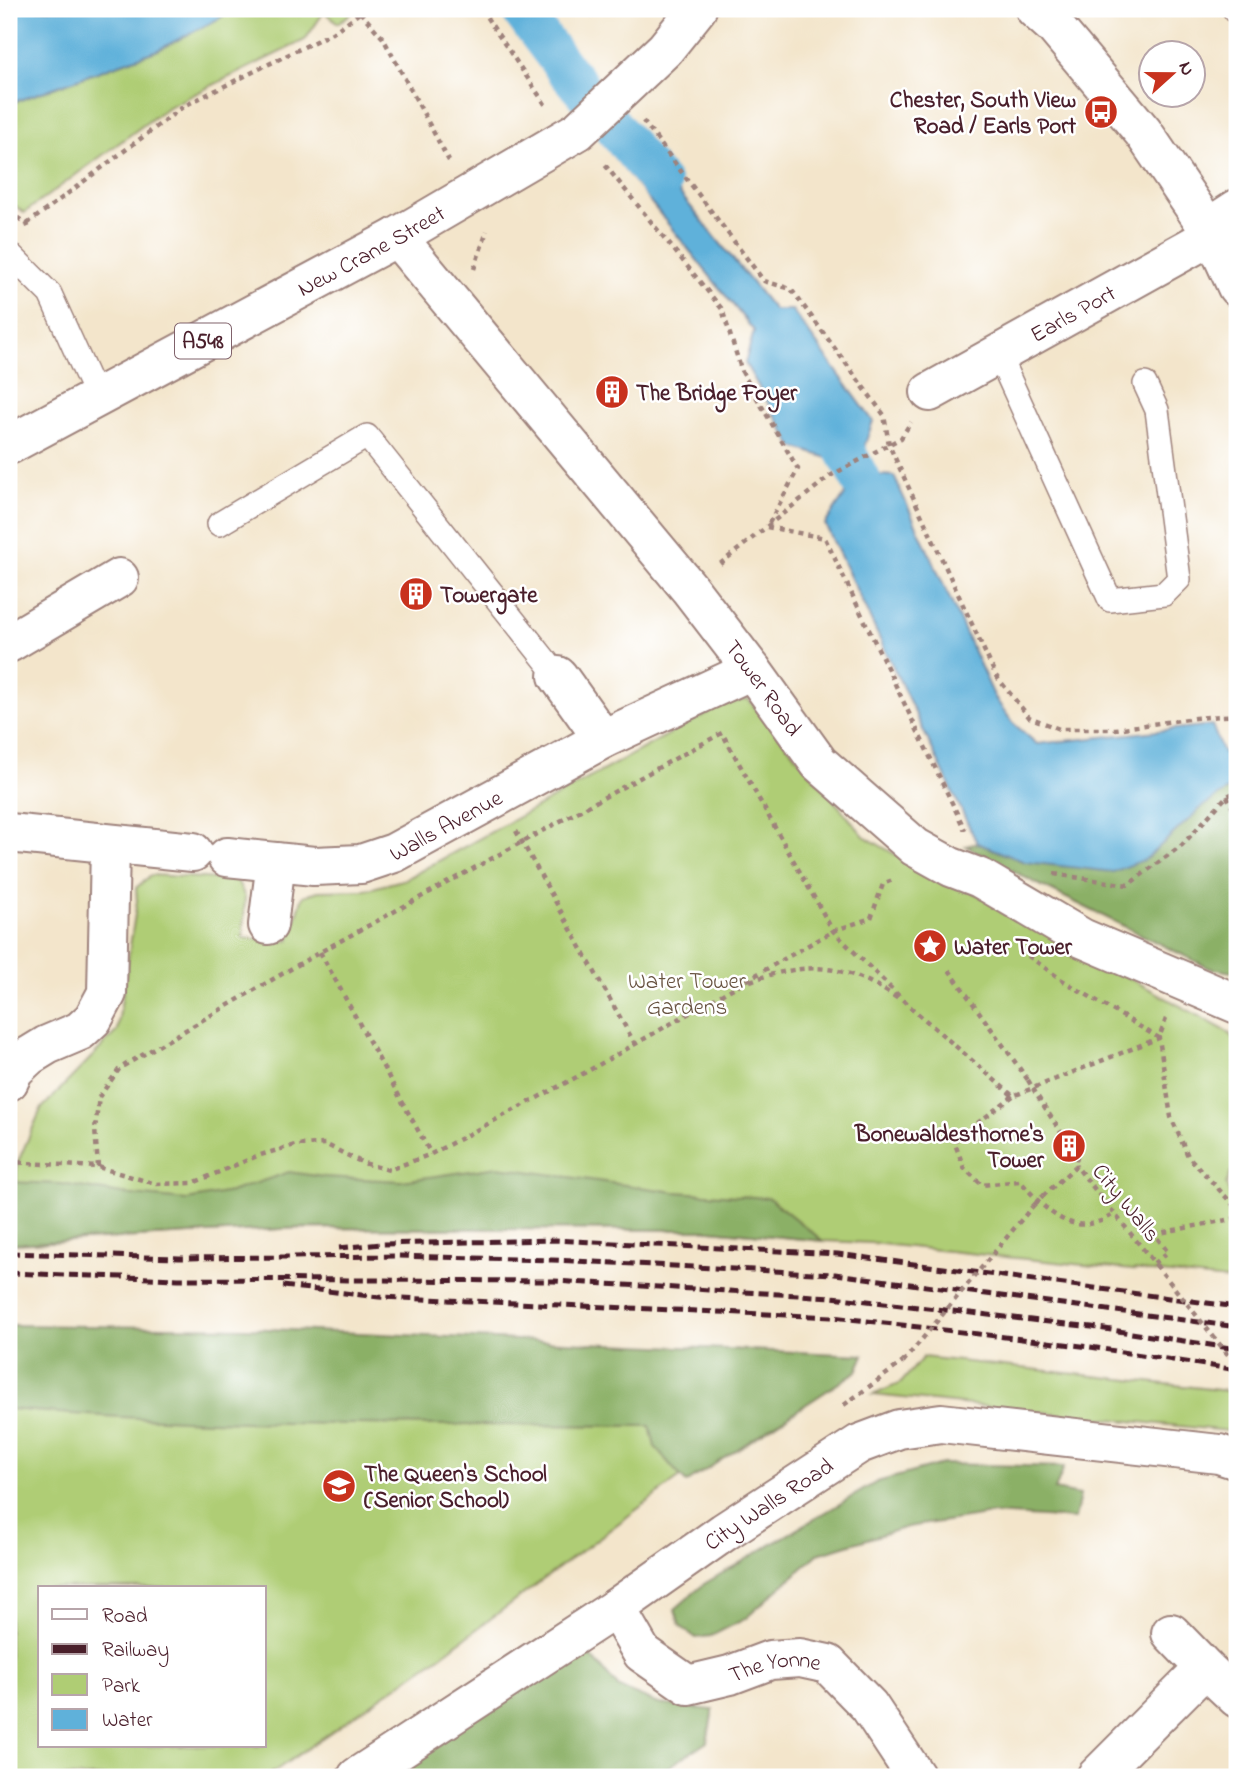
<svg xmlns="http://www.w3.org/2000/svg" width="1246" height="1786" font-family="'Indie Flower',sans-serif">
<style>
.green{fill:#afcd74;stroke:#7c7650;stroke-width:2;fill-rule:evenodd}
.forest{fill:#8bb066;stroke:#6a6848;stroke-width:2}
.water{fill:#5fb1da;stroke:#546882;stroke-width:2}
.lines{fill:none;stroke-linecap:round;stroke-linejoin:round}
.canal{stroke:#5fb1da;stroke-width:40}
.service-casing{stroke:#9e827b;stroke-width:26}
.minor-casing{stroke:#9e827b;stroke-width:42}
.tertiary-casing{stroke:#9e827b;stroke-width:42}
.primary-casing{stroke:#9e827b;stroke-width:42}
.path{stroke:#9e827b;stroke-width:4.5;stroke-dasharray:5 5;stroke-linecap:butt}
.service{stroke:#fff;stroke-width:23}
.minor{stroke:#fff;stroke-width:38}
.tertiary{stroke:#fff;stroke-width:38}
.primary{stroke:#fff;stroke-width:38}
.rail{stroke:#4a1f2b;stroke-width:5;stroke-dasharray:10 5;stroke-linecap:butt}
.path-bridge{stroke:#9e827b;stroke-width:4.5;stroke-dasharray:5 5;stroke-linecap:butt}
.labels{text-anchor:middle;stroke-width:5;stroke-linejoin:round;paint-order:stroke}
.shield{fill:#fff;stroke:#80626b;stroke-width:2}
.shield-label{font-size:21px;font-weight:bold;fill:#4a1f2b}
.poi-label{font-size:23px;font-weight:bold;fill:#4a1f2b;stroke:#fff;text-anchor:start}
.street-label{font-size:23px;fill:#4a1f2b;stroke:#fff}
.park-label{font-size:23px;fill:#685341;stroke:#fff}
</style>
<rect width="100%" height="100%" fill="#fff"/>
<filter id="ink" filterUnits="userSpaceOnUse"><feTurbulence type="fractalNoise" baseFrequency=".0143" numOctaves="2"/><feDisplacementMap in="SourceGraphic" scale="14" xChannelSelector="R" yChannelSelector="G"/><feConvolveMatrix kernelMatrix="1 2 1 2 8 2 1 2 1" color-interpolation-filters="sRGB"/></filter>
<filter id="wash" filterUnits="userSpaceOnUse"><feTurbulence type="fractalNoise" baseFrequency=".00686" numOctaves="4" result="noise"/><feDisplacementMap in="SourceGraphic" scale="28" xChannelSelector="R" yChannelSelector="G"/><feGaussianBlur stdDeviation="1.57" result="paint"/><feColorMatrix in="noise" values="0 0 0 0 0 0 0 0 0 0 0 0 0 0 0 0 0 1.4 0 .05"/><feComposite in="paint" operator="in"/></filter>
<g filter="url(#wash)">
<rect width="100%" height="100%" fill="#f3e5cb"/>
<path class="green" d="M231,9L356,10L338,23L324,12L305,40L168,107L24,213L9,201V104L158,50L220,18Z
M748,699L864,836L913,865L960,885L1228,1032L1237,1043V1159L1226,1184L1237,1215V1281L871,1243L823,1241L711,1230L299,1228L15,1244L17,1164L41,1109L117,1031L137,901L136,888L151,875L237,880L245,897L243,938L289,941L303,896L318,891L365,890L406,879L720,706Z
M9,1350L805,1384L446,1652L266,1777H9ZM40,1588H264V1746H40Z
M923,1357L1237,1392V1432L873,1395L901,1383Z"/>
<path class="forest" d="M1237,784V969L1231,972L1209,968L1034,882L966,846L977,843L1025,862L1146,859L1203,806Z
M498,1167L675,1192L769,1198L823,1241L711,1230L299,1228L9,1244V1182L62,1184L122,1194L187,1200L230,1192L289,1172L324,1177L401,1181Z
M9,1325L245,1328L864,1355L857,1371L686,1483L655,1447L650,1426C437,1424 222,1428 9,1409Z
M942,1464L1064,1467L1055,1490L1080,1495L1075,1519L992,1514L907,1527L818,1554L745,1619L711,1636L696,1638L680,1626L675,1609L704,1584L877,1482Z
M578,1641L619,1688L659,1704L713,1710L707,1742L653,1777H516L473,1772L425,1777H371Z"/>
<path class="water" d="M9,9H231L220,18L158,50L9,104Z
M502,9H536L574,62L552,81Z
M632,134L774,310H792L873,421L863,450L837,461L793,447L745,363L754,331L612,154Z
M874,467L880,475L894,476L995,698L1013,723L1037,744L1212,725L1223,753L1237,746V784L1203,806L1146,859L1113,872L1025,862L977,843L825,524L850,487L847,479Z"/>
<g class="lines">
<path class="canal" d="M520,9L565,69L661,184
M822,407L883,522"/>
</g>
</g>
<g filter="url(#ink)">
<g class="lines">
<g class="service-casing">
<path id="service" d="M1234,9L1237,13
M9,253L50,294L97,398
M998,354L1110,600L1164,594L1179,579L1157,410L1145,384
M219,524L367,436L558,676"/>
</g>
<g class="minor-casing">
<g id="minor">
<path d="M1208,228L1237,209"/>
<path id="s1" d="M930,392L1213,235"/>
<path d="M9,643L119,578"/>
<path d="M558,676L603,739"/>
<path d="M9,833L193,852"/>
<path id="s2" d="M227,857L314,866L361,864L394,853L603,739L752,670"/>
<path d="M268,925L276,862"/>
<path d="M9,1081L14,1070L29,1056L47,1045L80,1031L93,1019L107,993L110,845"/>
<path id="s3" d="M616,1608L642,1653L688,1685L730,1675L770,1660L800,1658L828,1664L869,1706L916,1777"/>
<path d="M1205,1668L1237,1698"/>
<path id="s4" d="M357,1777L616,1608L724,1532L859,1444L899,1429L941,1423L1219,1454L1237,1460"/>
<path d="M1096,1777L1205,1668L1171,1633"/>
</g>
</g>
<g class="tertiary-casing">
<g id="tertiary">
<path d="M1035,9L1054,26L1143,132L1213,235L1237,287"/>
<path id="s5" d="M397,237L689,588L752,670L819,763L915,847L951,867L980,878L1082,938L1237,1004"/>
</g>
</g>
<g class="primary-casing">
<g id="primary">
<path id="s6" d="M9,445L397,237L578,131L665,49L697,9"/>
</g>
</g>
<path class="path" d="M481,9L547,107
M360,12L383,38L449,161
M643,121L764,281L791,289L884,415L889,445L996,676L1029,717L1059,729H1116L1195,718L1237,715
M605,165L722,309L742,372L798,469L767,527
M9,212L27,224L29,229
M27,224L184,106L332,33L365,9
M474,269L487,231
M767,527L825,538L965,830
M720,564L830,476L901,438L911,422
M1227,796L1237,817
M516,831L635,1044
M1054,874L1128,885L1182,845L1227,796L1237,792
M1020,950L1062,980L1159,1038L1167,1016
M320,952L431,1154
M949,970L1028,1080
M750,981C810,961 844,963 897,998
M1013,1096L954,1141L964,1168L982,1185L1020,1181C1047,1211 1072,1241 1114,1214
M1038,1097L1077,1157L1076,1166
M9,1162L98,1167L156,1184L193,1183L257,1156L295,1145L325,1144L363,1163L389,1170L431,1154L588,1071L833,931L871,918L883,884L895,879
M98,1167L95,1129L99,1097L120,1068L320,952L722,733L833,931L907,1004L1013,1096L1159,1038L1171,1117L1188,1156L1237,1209
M1043,1196L1076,1166L1156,1265
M1032,1207L1034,1205
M1154,1263L1168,1252L1154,1234L1237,1218
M844,1405L903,1362"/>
<use href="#service" class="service"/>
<use href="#minor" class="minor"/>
<use href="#tertiary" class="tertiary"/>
<use href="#primary" class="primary"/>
<path class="rail" d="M339,1248L381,1244L555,1240L838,1254L1237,1307
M9,1253L179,1258L398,1256L552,1260L835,1274L1237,1327
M9,1273L178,1279L554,1281L832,1297L1092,1327L1237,1349
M283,1286L379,1297L833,1317L1090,1347L1237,1370"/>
<path class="path-bridge" d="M1028,1080L1038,1097
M1034,1205L1043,1196
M1156,1265L1237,1366
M903,1362L1032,1207"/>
</g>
</g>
<defs>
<g id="bus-disc" transform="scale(1.75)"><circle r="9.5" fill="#c8321e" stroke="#fff"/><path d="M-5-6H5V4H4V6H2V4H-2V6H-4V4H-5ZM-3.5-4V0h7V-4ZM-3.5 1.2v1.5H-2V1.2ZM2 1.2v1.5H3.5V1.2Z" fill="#fff"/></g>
<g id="building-disc" transform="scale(1.75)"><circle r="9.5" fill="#c8321e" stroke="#fff"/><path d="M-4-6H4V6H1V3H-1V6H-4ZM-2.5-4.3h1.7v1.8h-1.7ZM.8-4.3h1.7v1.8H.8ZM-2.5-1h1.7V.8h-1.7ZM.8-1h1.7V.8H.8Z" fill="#fff"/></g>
<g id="sight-disc" transform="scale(1.75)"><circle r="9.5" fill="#c8321e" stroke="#fff"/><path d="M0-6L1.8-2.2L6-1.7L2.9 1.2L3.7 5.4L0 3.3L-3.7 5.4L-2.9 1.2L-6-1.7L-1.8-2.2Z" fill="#fff"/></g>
<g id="school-disc" transform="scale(1.75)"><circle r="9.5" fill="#c8321e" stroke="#fff"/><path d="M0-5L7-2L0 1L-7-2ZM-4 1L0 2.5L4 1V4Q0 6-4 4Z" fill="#fff"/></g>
</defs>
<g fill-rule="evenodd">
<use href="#bus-disc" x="1101" y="112"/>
<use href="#building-disc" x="612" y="392"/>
<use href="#building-disc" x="416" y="594"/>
<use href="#sight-disc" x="930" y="946"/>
<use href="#building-disc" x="1069" y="1146"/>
<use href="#school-disc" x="339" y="1486"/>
</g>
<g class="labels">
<rect class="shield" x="175" y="323.5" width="56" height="35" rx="5"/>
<g class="shield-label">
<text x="203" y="348">A548</text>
</g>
<g class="poi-label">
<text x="1076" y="107" text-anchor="end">Chester, South View<tspan x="1076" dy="26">Road / Earls Port</tspan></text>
<text x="636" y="400">The Bridge Foyer</text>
<text x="440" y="602">Towergate</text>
<text x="954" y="954">Water Tower</text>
<text x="1044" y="1141" text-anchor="end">Bonewaldesthorne's<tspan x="1044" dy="26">Tower</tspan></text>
<text x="364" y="1481">The Queen's School<tspan x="364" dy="26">(Senior School)</tspan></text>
</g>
<g class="street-label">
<text dy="8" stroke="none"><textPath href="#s6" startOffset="411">New Crane Street</textPath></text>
<text dy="8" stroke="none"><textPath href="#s1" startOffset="163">Earls Port</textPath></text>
<text dy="8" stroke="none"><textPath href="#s5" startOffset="581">Tower Road</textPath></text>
<text dy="8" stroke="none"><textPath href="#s2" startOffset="228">Walls Avenue</textPath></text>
<text transform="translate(1127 1202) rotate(51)" y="8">City Walls</text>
<text dy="8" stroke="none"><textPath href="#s4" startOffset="494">City Walls Road</textPath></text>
<text dy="8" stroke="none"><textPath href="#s3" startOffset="198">The Yonne</textPath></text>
</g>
<g class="park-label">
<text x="687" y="988">Water Tower<tspan x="687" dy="26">Gardens</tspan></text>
</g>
</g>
<rect width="1246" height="1786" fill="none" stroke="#fff" stroke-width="35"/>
<rect x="38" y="1586" width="228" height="161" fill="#ffffff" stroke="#b7a5aa" stroke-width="2"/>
<rect x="52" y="1609" width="35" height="10" fill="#ffffff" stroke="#b7a5aa" stroke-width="2"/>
<text x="102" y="1622" font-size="21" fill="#4a1f2b">Road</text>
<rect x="52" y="1644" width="35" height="10" fill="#4a1f2b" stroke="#b7a5aa" stroke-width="2"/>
<text x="102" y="1656" font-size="21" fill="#4a1f2b">Railway</text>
<rect x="52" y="1674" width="35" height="21" fill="#afcd74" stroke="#b7a5aa" stroke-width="2"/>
<text x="102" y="1692" font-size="21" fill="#4a1f2b">Park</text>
<rect x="52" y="1709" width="35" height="21" fill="#5fb1da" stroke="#b7a5aa" stroke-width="2"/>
<text x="102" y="1726" font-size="21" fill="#4a1f2b">Water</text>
<g transform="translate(1172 74) rotate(69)"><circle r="33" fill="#ffffff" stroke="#b7a5aa" stroke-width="2"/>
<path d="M0-5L12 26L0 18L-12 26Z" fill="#c8321e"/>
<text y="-10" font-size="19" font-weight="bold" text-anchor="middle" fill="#4a1f2b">N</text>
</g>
</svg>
